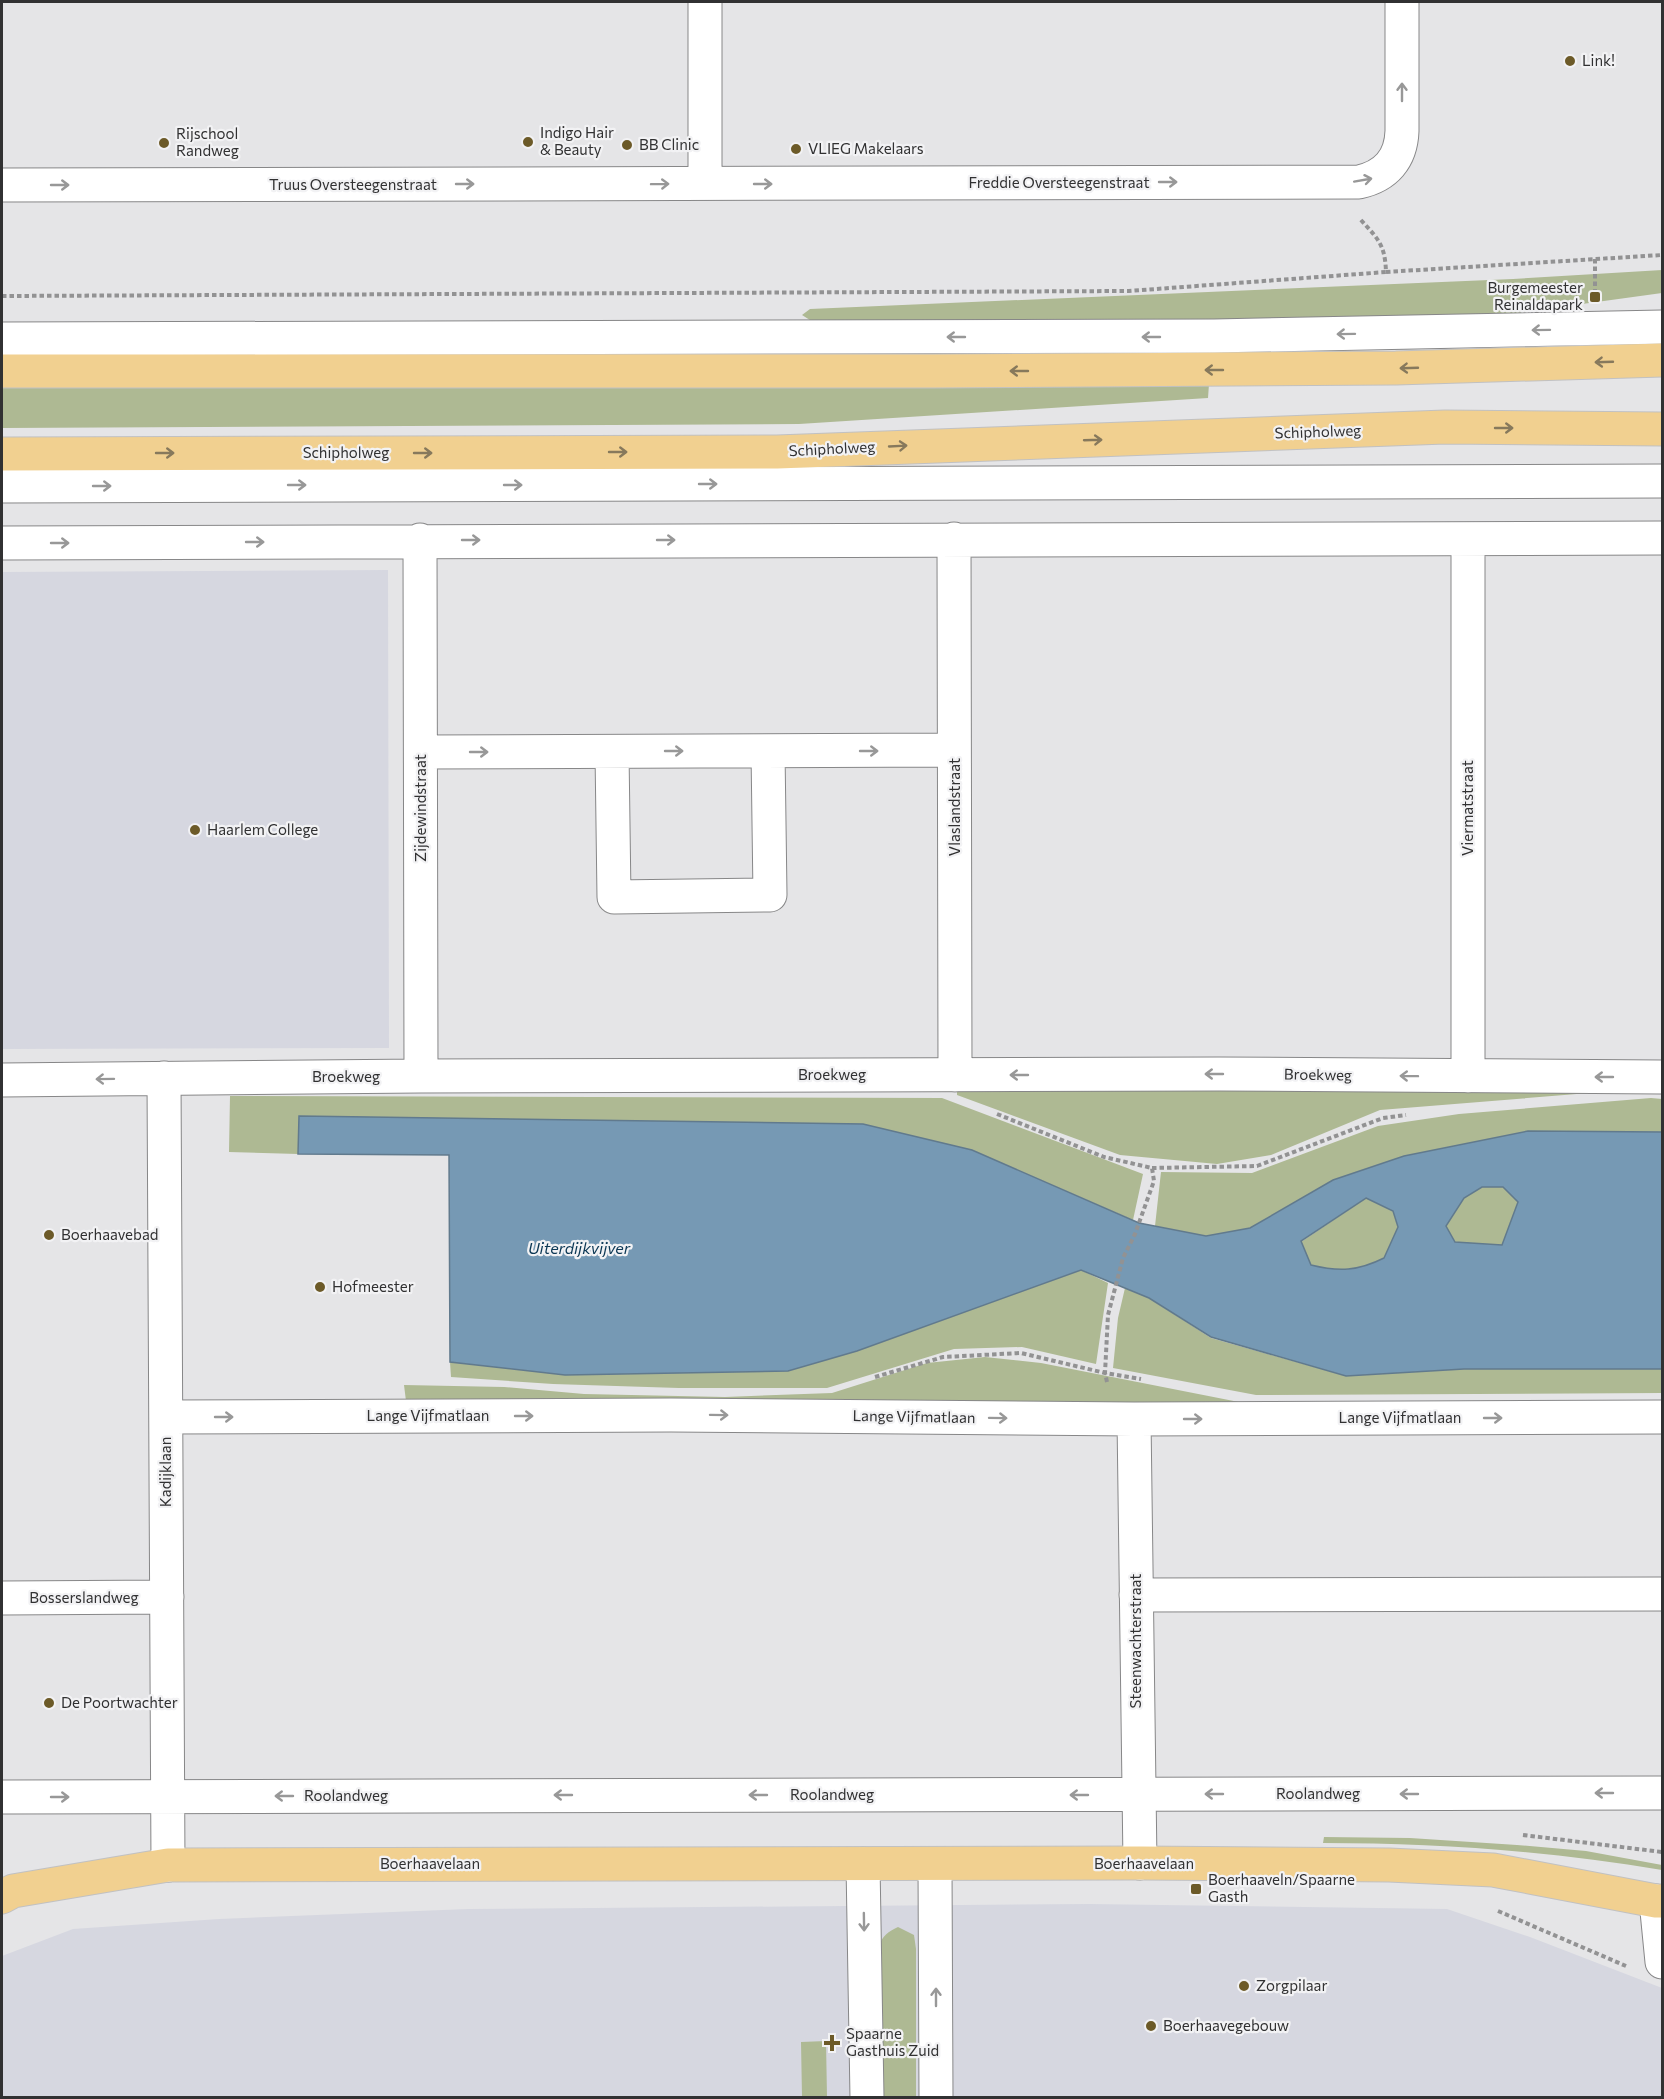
<svg xmlns="http://www.w3.org/2000/svg" width="1664" height="2099" font-family="Commissioner,sans-serif">
<style>
.built{fill:#d6d7e0}
.green{fill:#aeb993}
.water{fill:#7699b4;stroke:#617a8d;stroke-width:1.5;fill-rule:evenodd}
.lines{fill:none;stroke-linecap:round;stroke-linejoin:round}
.minor-casing{stroke:#878788;stroke-width:35}
.major-casing{stroke:#c1c1c2;stroke-width:35}
.path{stroke:#929293;stroke-width:4;stroke-dasharray:4.5 3;stroke-linecap:butt}
.minor{stroke:#fff;stroke-width:33}
.major{stroke:#f1d090;stroke-width:33}
.oneway{stroke:#989898}
.oneway2{stroke:#87795c}
.poi-dot{fill:#6c5a28;stroke:#f2f2f4;stroke-width:2}
.labels{text-anchor:middle;stroke-width:4.5;stroke-linejoin:round;paint-order:stroke}
.poi-label{font-size:15px;fill:#313132;stroke:#f2f2f4;text-anchor:start}
.street-label{font-size:15px;fill:#313132;stroke:#f2f2f4}
.water-label{font-size:16px;font-style:italic;fill:#0b3754;stroke:#f2f2f4}
</style>
<rect width="100%" height="100%" fill="#e5e5e7"/>
<path class="built" d="M388,570L389,1048L2,1049V572Z
M1089,1904L1447,1909L1530,1937L1662,1988V2097L2,2098V1956L73,1929L219,1919L468,1909Z"/>
<path class="green" d="M1662,270V293L1451,322H813L802,315L810,309L1513,279Z
M1209,384L1208,398L799,424L2,428V387Z
M957,1090H1626L1380,1110L1271,1155L1217,1164L1120,1155L957,1095Z
M230,1096L942,1098L1143,1174L1133,1220L972,1150L300,1116L298,1154L229,1152Z
M1651,1098L1662,1099V1132L1528,1131L1404,1156L1333,1180L1250,1228L1206,1236L1155,1226L1161,1172L1252,1173L1378,1126L1459,1114Z
M1482,1187H1503L1518,1202L1502,1246L1455,1242L1446,1226L1464,1198Z
M1366,1198L1393,1211L1398,1228L1384,1258C1358,1271 1339,1272 1311,1265L1301,1242Z
M1081,1270L1108,1283L1096,1364L1022,1347L954,1349L827,1388H679L553,1384L451,1377L450,1362L565,1375L788,1371L857,1351Z
M1125,1288L1149,1298L1211,1338L1346,1376L1464,1369H1662V1393L1256,1395L1113,1368L1118,1318Z
M985,1357L1041,1363L1249,1404L407,1409L404,1385L504,1387L584,1394L725,1397L832,1393L927,1363Z
M1324,1837L1410,1838L1517,1845L1586,1851L1662,1865V1870C1550,1851 1437,1843 1323,1843Z
M898,1927L914,1935L916,1949V2097H883L879,1946C883,1935 888,1932 898,1927Z
M826,2041L827,2097H802L801,2042Z"/>
<path class="water" d="M299,1116L863,1124L972,1150L1139,1223L1206,1236L1250,1228L1333,1180L1404,1156L1528,1131L1662,1132V1369H1464L1346,1376L1211,1337L1149,1298L1081,1270L857,1351L788,1371L565,1375L450,1362L449,1155L298,1154ZM1482,1187H1503L1518,1202L1502,1245L1455,1242L1446,1226L1464,1198ZM1366,1198L1393,1211L1398,1227L1384,1258C1358,1271 1339,1272 1311,1265L1301,1241Z"/>
<g class="lines">
<g class="minor-casing">
<path id="minor" d="M705,183V2
M2,185L1359,182C1386,176 1401,159 1402,131V2
M2,339L1214,336L1662,327
M2,486L1662,481
M954,539L955,1075
M1468,539V1076
M420,540L421,1076
M2,543L1662,538
M421,752L954,750
M612,752L614,897L770,895L768,751
M164,1078L168,1865
M2,1080L421,1076L1219,1074L1662,1077
M166,1417L671,1415L1134,1419L1662,1417
M1134,1419L1140,1863
M1136,1595L1662,1594
M2,1598L167,1597
M2,1797L1662,1793
M863,1864L867,2098
M935,1865L936,2098
M1656,1901L1662,1962"/>
</g>
<g class="major-casing">
<path id="major" d="M2,371H934L1396,368L1662,360
M2,454L777,452L1445,427L1662,429
M2,1897L13,1891L168,1865L1140,1863L1389,1865L1493,1870L1656,1901H1662"/>
</g>
<path class="path" d="M1595,259V291
M1386,272L1662,255
M2,296L1129,291L1386,272C1385,244 1378,239 1360,219
M997,1114L1104,1157L1152,1168L1154,1181L1135,1234L1123,1258L1108,1315L1105,1373L1141,1379
M1152,1168L1257,1166L1383,1118L1406,1115
M875,1377L943,1357L1021,1353L1105,1373L1107,1382
M1523,1835L1662,1852
M1498,1911L1626,1966"/>
<use href="#minor" class="minor"/>
<use href="#major" class="major"/>
</g>
<defs><path id="oneway-shaft" d="M-6 0H5M1.5-3L5.5 0L1.5 3" fill="none" stroke-width="1.6" stroke-linecap="round" stroke-linejoin="round" transform="scale(1.5)"/></defs>
<g class="oneway">
<use href="#oneway-shaft" transform="translate(1402 92) rotate(-90)"/>
<use href="#oneway-shaft" transform="translate(1363 180) rotate(-10)"/>
<use href="#oneway-shaft" transform="translate(1168 182)"/>
<use href="#oneway-shaft" transform="translate(465 184)"/>
<use href="#oneway-shaft" transform="translate(660 184) rotate(-1)"/>
<use href="#oneway-shaft" transform="translate(763 184)"/>
<use href="#oneway-shaft" transform="translate(60 185)"/>
<use href="#oneway-shaft" transform="translate(1541 330) rotate(179)"/>
<use href="#oneway-shaft" transform="translate(1346 334) rotate(179)"/>
<use href="#oneway-shaft" transform="translate(956 337) rotate(180)"/>
<use href="#oneway-shaft" transform="translate(1151 337) rotate(180)"/>
<use href="#oneway-shaft" transform="translate(708 484)"/>
<use href="#oneway-shaft" transform="translate(297 485)"/>
<use href="#oneway-shaft" transform="translate(513 485)"/>
<use href="#oneway-shaft" transform="translate(102 486)"/>
<use href="#oneway-shaft" transform="translate(471 540)"/>
<use href="#oneway-shaft" transform="translate(666 540)"/>
<use href="#oneway-shaft" transform="translate(255 542)"/>
<use href="#oneway-shaft" transform="translate(60 543)"/>
<use href="#oneway-shaft" transform="translate(674 751)"/>
<use href="#oneway-shaft" transform="translate(869 751)"/>
<use href="#oneway-shaft" transform="translate(479 752)"/>
<use href="#oneway-shaft" transform="translate(1214 1074) rotate(180)"/>
<use href="#oneway-shaft" transform="translate(1019 1075) rotate(180)"/>
<use href="#oneway-shaft" transform="translate(1409 1076) rotate(-179)"/>
<use href="#oneway-shaft" transform="translate(1604 1077) rotate(-180)"/>
<use href="#oneway-shaft" transform="translate(105 1079) rotate(179)"/>
<use href="#oneway-shaft" transform="translate(719 1415) rotate(1)"/>
<use href="#oneway-shaft" transform="translate(524 1416)"/>
<use href="#oneway-shaft" transform="translate(224 1417)"/>
<use href="#oneway-shaft" transform="translate(998 1418) rotate(1)"/>
<use href="#oneway-shaft" transform="translate(1493 1418)"/>
<use href="#oneway-shaft" transform="translate(1193 1419)"/>
<use href="#oneway-shaft" transform="translate(1604 1793) rotate(180)"/>
<use href="#oneway-shaft" transform="translate(1214 1794) rotate(180)"/>
<use href="#oneway-shaft" transform="translate(1409 1794) rotate(180)"/>
<use href="#oneway-shaft" transform="translate(563 1795) rotate(180)"/>
<use href="#oneway-shaft" transform="translate(758 1795) rotate(180)"/>
<use href="#oneway-shaft" transform="translate(1079 1795) rotate(180)"/>
<use href="#oneway-shaft" transform="translate(284 1796) rotate(180)"/>
<use href="#oneway-shaft" transform="translate(60 1797)"/>
<use href="#oneway-shaft" transform="translate(864 1922) rotate(89)"/>
<use href="#oneway-shaft" transform="translate(936 1997) rotate(-90)"/>
</g>
<g class="oneway2">
<use href="#oneway-shaft" transform="translate(1604 362) rotate(178)"/>
<use href="#oneway-shaft" transform="translate(1409 368) rotate(178)"/>
<use href="#oneway-shaft" transform="translate(1214 370) rotate(180)"/>
<use href="#oneway-shaft" transform="translate(1019 371) rotate(180)"/>
<use href="#oneway-shaft" transform="translate(1504 428)"/>
<use href="#oneway-shaft" transform="translate(1093 440) rotate(-2)"/>
<use href="#oneway-shaft" transform="translate(898 446) rotate(-3)"/>
<use href="#oneway-shaft" transform="translate(618 452)"/>
<use href="#oneway-shaft" transform="translate(165 453)"/>
<use href="#oneway-shaft" transform="translate(423 453)"/>
</g>
<g class="poi-dot">
<circle cx="1570" cy="61" r="6"/>
<circle cx="528" cy="142" r="6"/>
<circle cx="164" cy="143" r="6"/>
<circle cx="627" cy="145" r="6"/>
<circle cx="796" cy="149" r="6"/>
<rect x="1589" y="291" width="12" height="12" rx="3"/>
<circle cx="195" cy="830" r="6"/>
<circle cx="49" cy="1235" r="6"/>
<circle cx="320" cy="1287" r="6"/>
<circle cx="49" cy="1703" r="6"/>
<rect x="1190" y="1883" width="12" height="12" rx="3"/>
<circle cx="1244" cy="1986" r="6"/>
<circle cx="1151" cy="2026" r="6"/>
<path d="M829 2034h6v6h6v6h-6v6h-6v-6h-6v-6h6z"/>
</g>
<g class="labels">
<g class="poi-label">
<text x="1582" y="66">Link!</text>
<text x="540" y="138">Indigo Hair<tspan x="540" dy="17">&amp; Beauty</tspan></text>
<text x="176" y="139">Rijschool<tspan x="176" dy="17">Randweg</tspan></text>
<text x="639" y="150">BB Clinic</text>
<text x="808" y="154">VLIEG Makelaars</text>
<text x="1583" y="293" text-anchor="end">Burgemeester<tspan x="1583" dy="17">Reinaldapark</tspan></text>
<text x="207" y="835">Haarlem College</text>
<text x="61" y="1240">Boerhaavebad</text>
<text x="332" y="1292">Hofmeester</text>
<text x="61" y="1708">De Poortwachter</text>
<text x="1208" y="1885">Boerhaaveln/Spaarne<tspan x="1208" dy="17">Gasth</tspan></text>
<text x="1256" y="1991">Zorgpilaar</text>
<text x="1163" y="2031">Boerhaavegebouw</text>
<text x="846" y="2039">Spaarne<tspan x="846" dy="17">Gasthuis Zuid</tspan></text>
</g>
<g class="street-label">
<text x="1059" y="188">Freddie Oversteegenstraat</text>
<text x="353" y="190">Truus Oversteegenstraat</text>
<text transform="translate(1318 432) rotate(-2)" y="5">Schipholweg</text>
<text transform="translate(832 449) rotate(-3)" y="5">Schipholweg</text>
<text x="346" y="458">Schipholweg</text>
<text transform="translate(955 807) rotate(-90)" y="5">Vlaslandstraat</text>
<text transform="translate(421 808) rotate(-90)" y="5">Zijdewindstraat</text>
<text transform="translate(1468 808) rotate(-90)" y="5">Viermatstraat</text>
<text x="832" y="1080">Broekweg</text>
<text transform="translate(1318 1075) rotate(1)" y="5">Broekweg</text>
<text x="346" y="1082">Broekweg</text>
<text x="428" y="1421">Lange Vijfmatlaan</text>
<text transform="translate(914 1417) rotate(1)" y="5">Lange Vijfmatlaan</text>
<text x="1400" y="1423">Lange Vijfmatlaan</text>
<text transform="translate(166 1472) rotate(-90)" y="5">Kadijklaan</text>
<text x="84" y="1603">Bosserslandweg</text>
<text transform="translate(1136 1641) rotate(-90)" y="5">Steenwachterstraat</text>
<text x="1318" y="1799">Roolandweg</text>
<text x="832" y="1800">Roolandweg</text>
<text x="346" y="1801">Roolandweg</text>
<text x="430" y="1869">Boerhaavelaan</text>
<text x="1144" y="1869">Boerhaavelaan</text>
</g>
<g class="water-label">
<text x="579" y="1254">Uiterdijkvijver</text>
</g>
</g>
<rect width="1664" height="2099" fill="none" stroke="#313132" stroke-width="6"/>
</svg>
